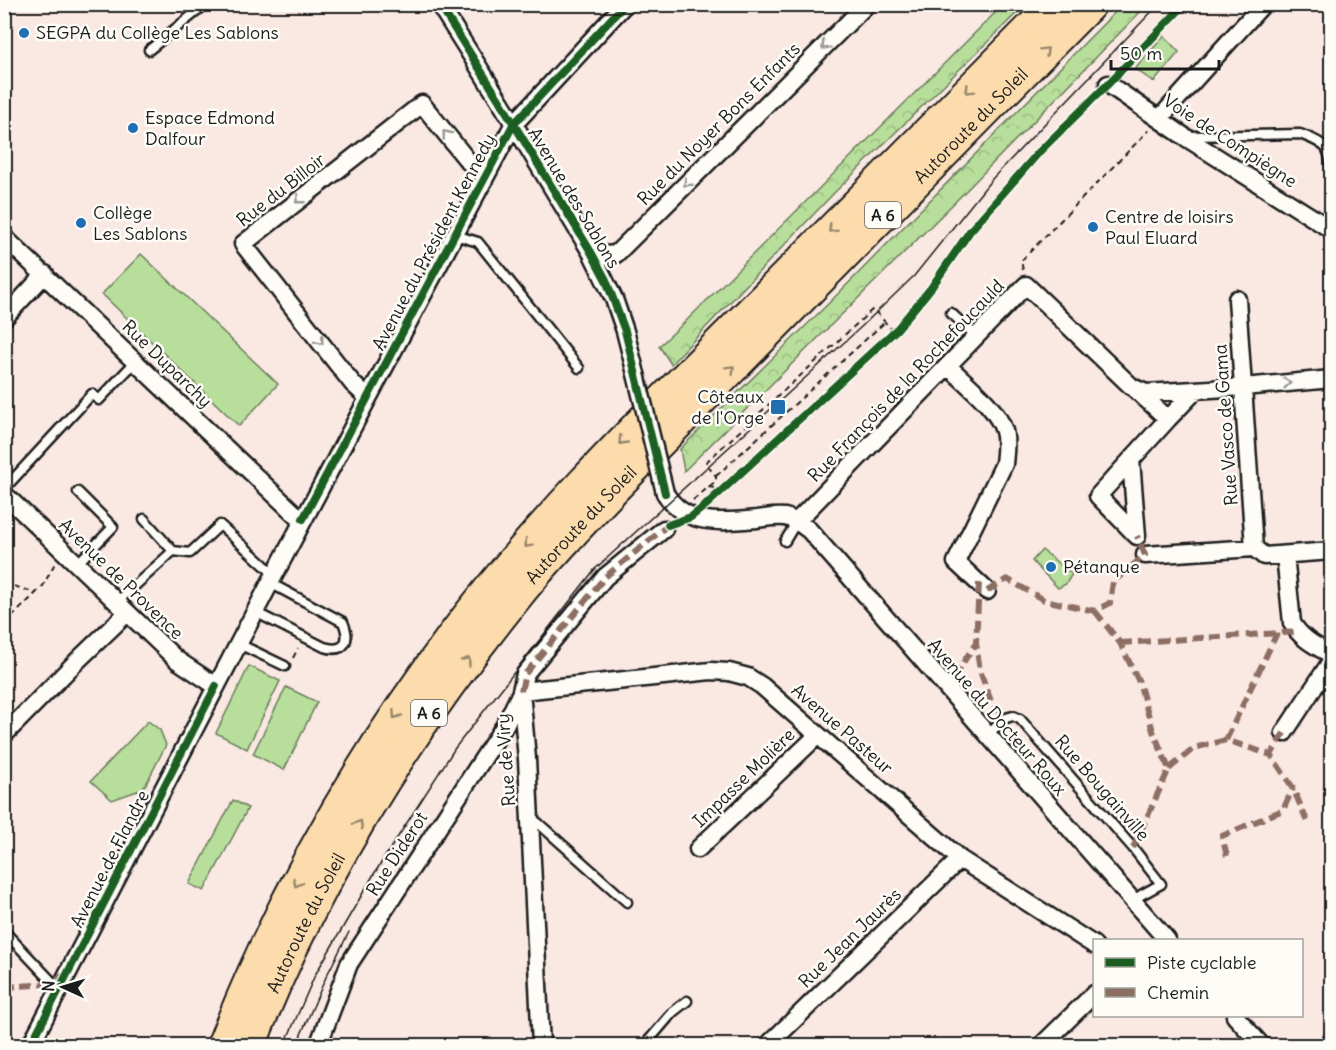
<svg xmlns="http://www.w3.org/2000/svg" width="1336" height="1050" font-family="Delius,sans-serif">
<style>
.green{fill:#b7de9a;stroke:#6a7d5b;stroke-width:1.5}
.forest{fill:url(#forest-crowns);stroke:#6a7d5b;stroke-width:1.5}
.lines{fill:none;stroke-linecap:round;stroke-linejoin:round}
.service-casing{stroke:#1c1c1c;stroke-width:13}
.minor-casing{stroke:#1c1c1c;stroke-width:21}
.motorway-casing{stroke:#1c1c1c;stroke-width:34}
.path{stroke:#1c1c1c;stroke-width:2;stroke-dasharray:6 4.5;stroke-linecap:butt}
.service{stroke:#fdfcf7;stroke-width:8}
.minor{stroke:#fdfcf7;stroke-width:16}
.motorway{stroke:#fcdcac;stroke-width:30}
.tram{stroke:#1c1c1c;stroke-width:1.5}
.minor-bridge-casing{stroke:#1c1c1c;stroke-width:21;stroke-linecap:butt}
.minor-bridge{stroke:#fdfcf7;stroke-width:16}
.quiet{stroke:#8d6e63;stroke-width:6;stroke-dasharray:12 6;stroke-linecap:butt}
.cycleway-casing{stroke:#fdfcf7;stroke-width:11}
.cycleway{stroke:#1b5e20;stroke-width:8}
.oneway{stroke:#989794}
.oneway2{stroke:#97866b}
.poi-dot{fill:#1f6fb2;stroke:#fdfcf7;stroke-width:2}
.labels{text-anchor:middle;stroke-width:5;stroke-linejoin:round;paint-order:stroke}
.shield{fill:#fdfcf7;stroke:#605f5e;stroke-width:1.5}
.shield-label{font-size:16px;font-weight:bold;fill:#1c1c1c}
.poi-label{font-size:18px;fill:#1c1c1c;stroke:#fdfcf7;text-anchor:start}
.street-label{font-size:18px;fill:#1c1c1c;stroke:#fdfcf7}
</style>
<defs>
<pattern id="forest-crowns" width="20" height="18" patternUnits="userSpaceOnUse" patternTransform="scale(1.5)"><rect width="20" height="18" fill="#b7de9a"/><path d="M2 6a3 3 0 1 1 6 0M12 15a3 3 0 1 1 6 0" fill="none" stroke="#9dbe84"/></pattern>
</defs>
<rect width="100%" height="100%" fill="#fae8e3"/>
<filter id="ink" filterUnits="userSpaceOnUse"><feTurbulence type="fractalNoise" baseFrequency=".0167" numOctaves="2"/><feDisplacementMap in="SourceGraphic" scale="12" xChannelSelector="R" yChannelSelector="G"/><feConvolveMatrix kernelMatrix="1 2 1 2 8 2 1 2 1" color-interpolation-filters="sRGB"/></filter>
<g filter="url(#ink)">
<path class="green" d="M1164,36L1179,52L1154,82L1135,69Z
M141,254L278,384L239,426L102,294Z
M1042,550L1072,574L1066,584L1058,588L1032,561Z
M249,666L280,681L247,749L216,733Z
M286,687L317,702L284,770L253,754Z
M148,721L160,730L166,745L146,784L140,790L112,800L91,781Z
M233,800L248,808L204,891L189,884Z"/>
<path class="forest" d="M1003,5H1025L834,193L671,364L659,346L685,322Z
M1122,5H1147L955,202L684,471L680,449L828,304Z"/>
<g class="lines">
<g class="service-casing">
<path id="service" d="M149,50L206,4
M1189,136L1300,134C1308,137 1320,141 1326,148C1336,163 1331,211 1331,230
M455,235L478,242L579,368
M951,313L977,337
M4,489L92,394L99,400L136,361
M785,541L797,521
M173,551L190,553L220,525L274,574
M77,564L113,527L78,492
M117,602L173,551L144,519
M255,612L324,647C345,653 351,641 343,622L270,583
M239,644L285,666
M987,735L1006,718L1013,716L1020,719L1133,848L1161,884L1141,895L1133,902
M530,822H537L627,902
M4,931L59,989
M644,1046L673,1012L687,1001"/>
</g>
<g class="minor-casing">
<path id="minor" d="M439,4L503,106L591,252L614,299L625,331L636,374
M1108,84L1185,137L1332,230
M1159,119L1263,4
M4,237L293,512L303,519
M591,252L605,255L616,254L867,4
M1237,299L1254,548
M4,318L45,274
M949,367C966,384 997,407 1004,431C1007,441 1005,453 1004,464L956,562L987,591
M1136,390L1168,419L1196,390
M368,398L353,384L243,244L422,104L468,161L486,176
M1131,460L1137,536L1098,496L1168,419
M665,493C685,527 723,522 757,519C766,518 776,516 785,517C794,519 801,524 809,530L1167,940
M4,494L177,660L216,686
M797,521L1026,285L1132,387L1146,393L1243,387L1332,379
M1145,555L1254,548L1264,556L1332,551
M1285,555L1292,623C1301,639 1316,646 1332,655
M521,691L711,671L729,672L748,677L762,686L960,859L1094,945
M1284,733L1332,660
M4,735L77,661L127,613
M698,849L818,735
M1235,1016L1262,1046
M30,1046L270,583L513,125L625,4
M318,1046L349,964L505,725L521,692
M541,1046L527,759L521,691L525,674L605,577L664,529
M767,1046L960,859
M1041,1046L1094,994
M1329,1046L1332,1040"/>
</g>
<g class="motorway-casing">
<g id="motorway">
<path d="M222,1046C280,899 358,761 453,635C536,525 634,428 731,331C838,222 946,113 1054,4"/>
<path id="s1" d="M250,1046C313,884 406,734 515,599C546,560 581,524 615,488L1091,4"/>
</g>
</g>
<path class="path" d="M1023,270L1021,261L1149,130
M716,476L885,322
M708,487L724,489
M693,500L716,481V476L705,463L873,309L894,332
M4,583L36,593
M4,625L43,586L55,563
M293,658L298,648
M982,704H992"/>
<use href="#service" class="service"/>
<use href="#minor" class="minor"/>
<use href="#motorway" class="motorway"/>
<path class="tram" d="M284,1046L315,975L374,874L455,748L595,569L860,328L914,276L992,179L1159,4
M296,1046L326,977L349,932"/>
<g class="minor-bridge-casing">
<path id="minor-bridge" d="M636,374L665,493"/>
</g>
<use href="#minor-bridge" class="minor-bridge"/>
<path class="quiet" d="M979,583L976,643L980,671L992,704L1006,718
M987,591L1007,579L1044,600L1095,611L1110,603L1113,582L1145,555L1137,536
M1095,611L1120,643L1139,682L1153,731L1169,769L1133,848
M1120,643L1298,632
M953,678L976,643
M521,691L525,674L605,577L668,525
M1284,733L1271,755L1293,788L1307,821
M1226,740L1277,633
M1169,769L1194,748L1226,740L1271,755
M1227,856L1222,836L1283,810L1293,788
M4,987L47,984L65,974"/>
<g class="cycleway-casing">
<path id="cycleway" d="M439,4L503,106L591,252L606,280L625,331L665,493
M303,519L513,125L625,4
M668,525L691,517L706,505L897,329L931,288L970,231L1039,152L1108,84L1185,4
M30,1046L216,686"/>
</g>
<use href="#cycleway" class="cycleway"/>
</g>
<defs><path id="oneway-chevron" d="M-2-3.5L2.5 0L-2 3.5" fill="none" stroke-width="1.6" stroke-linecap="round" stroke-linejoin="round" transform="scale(1.5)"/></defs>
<g class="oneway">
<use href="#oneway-chevron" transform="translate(825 46) rotate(135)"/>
<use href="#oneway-chevron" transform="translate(446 134) rotate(-129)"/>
<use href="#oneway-chevron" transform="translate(687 183) rotate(135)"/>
<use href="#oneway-chevron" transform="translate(299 200) rotate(142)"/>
<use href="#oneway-chevron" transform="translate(320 341) rotate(52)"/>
<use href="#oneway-chevron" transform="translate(1287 383) rotate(-5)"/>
</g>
<g class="oneway2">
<use href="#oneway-chevron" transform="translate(1045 51) rotate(-45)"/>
<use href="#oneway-chevron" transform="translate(969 90) rotate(135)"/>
<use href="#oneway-chevron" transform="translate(832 229) rotate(135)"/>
<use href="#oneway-chevron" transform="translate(731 369) rotate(-45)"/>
<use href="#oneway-chevron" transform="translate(622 441) rotate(134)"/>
<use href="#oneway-chevron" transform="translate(528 544) rotate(131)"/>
<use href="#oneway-chevron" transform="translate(467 661) rotate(-54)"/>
<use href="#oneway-chevron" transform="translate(396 715) rotate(124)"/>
<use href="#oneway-chevron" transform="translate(359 824) rotate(-60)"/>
<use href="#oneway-chevron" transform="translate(297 883) rotate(118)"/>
</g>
</g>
<g class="poi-dot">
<circle cx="24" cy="33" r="6"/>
<circle cx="133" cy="128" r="6"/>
<circle cx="81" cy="223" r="6"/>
<circle cx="1093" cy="227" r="6"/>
<rect x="770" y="399" width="16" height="16" rx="3"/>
<circle cx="1051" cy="567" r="6"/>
</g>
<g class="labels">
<g class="shield">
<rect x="865" y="202" width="36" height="26" rx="4.5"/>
<rect x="411" y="700" width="36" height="26" rx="4.5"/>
</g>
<g class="shield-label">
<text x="883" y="221">A 6</text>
<text x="429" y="719">A 6</text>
</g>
<g class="poi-label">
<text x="36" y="39">SEGPA du Collège Les Sablons</text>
<text x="145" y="124">Espace Edmond<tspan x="145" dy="21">Dalfour</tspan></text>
<text x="93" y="219">Collège<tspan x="93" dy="21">Les Sablons</tspan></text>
<text x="1105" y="223">Centre de loisirs<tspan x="1105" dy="21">Paul Eluard</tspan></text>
<text x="764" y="403" text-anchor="end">Côteaux<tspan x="764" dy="21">de l'Orge</tspan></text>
<text x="1063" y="573">Pétanque</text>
</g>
<g class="street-label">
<text transform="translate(719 124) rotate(-45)" y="6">Rue du Noyer Bons Enfants</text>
<text dy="6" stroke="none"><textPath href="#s1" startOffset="1179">Autoroute du Soleil</textPath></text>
<text transform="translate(1230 141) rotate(33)" y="6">Voie de Compiègne</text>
<text transform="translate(281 190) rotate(-38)" y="6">Rue du Billoir</text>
<text transform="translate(574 198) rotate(59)" y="6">Avenue des Sablons</text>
<text transform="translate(434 242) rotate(-62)" y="6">Avenue du Président Kennedy</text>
<text transform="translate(167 364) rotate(44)" y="6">Rue Duparchy</text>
<text transform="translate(906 381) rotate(-46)" y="6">Rue François de la Rochefoucauld</text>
<text transform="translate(1226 425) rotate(-94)" y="6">Rue Vasco de Gama</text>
<text dy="6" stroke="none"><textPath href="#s1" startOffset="621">Autoroute du Soleil</textPath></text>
<text transform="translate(121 579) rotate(44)" y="6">Avenue de Provence</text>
<text transform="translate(997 717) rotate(49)" y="6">Avenue du Docteur Roux</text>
<text transform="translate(842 729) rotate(41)" y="6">Avenue Pasteur</text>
<text transform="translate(506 760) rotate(-94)" y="6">Rue de Viry</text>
<text transform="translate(744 778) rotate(-44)" y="6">Impasse Molière</text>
<text transform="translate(1102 788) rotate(49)" y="6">Rue Bougainville</text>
<text transform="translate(397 854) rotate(-57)" y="6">Rue Diderot</text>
<text transform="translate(110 859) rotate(-63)" y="6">Avenue de Flandre</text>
<text dy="6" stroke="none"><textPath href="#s1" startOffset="135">Autoroute du Soleil</textPath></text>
<text transform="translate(850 938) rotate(-44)" y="6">Rue Jean Jaurès</text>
</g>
</g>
<rect width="1336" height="1050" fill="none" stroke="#fdfcf7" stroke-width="24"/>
<rect x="12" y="12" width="1312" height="1026" fill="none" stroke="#1c1c1c" stroke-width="2" filter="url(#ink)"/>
<rect x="1093" y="939" width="210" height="78" fill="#fdfcf7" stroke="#a3a29f" stroke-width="1.5"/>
<rect x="1105" y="958" width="30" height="9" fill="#1b5e20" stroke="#a3a29f" stroke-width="1.5"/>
<text x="1147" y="969" font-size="18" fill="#1c1c1c">Piste cyclable</text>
<rect x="1105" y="988" width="30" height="9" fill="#8d6e63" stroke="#a3a29f" stroke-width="1.5"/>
<text x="1147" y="999" font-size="18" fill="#1c1c1c">Chemin</text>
<g transform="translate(63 987) rotate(274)" stroke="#fdfcf7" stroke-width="4.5" paint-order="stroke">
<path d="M0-4.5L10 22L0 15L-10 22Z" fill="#1c1c1c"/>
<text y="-9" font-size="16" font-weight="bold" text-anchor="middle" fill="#1c1c1c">N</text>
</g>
<path d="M1111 60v9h108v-9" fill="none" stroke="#1c1c1c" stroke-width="3"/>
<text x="1120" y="60" font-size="18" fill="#1c1c1c" stroke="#fdfcf7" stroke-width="4.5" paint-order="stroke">50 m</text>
</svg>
